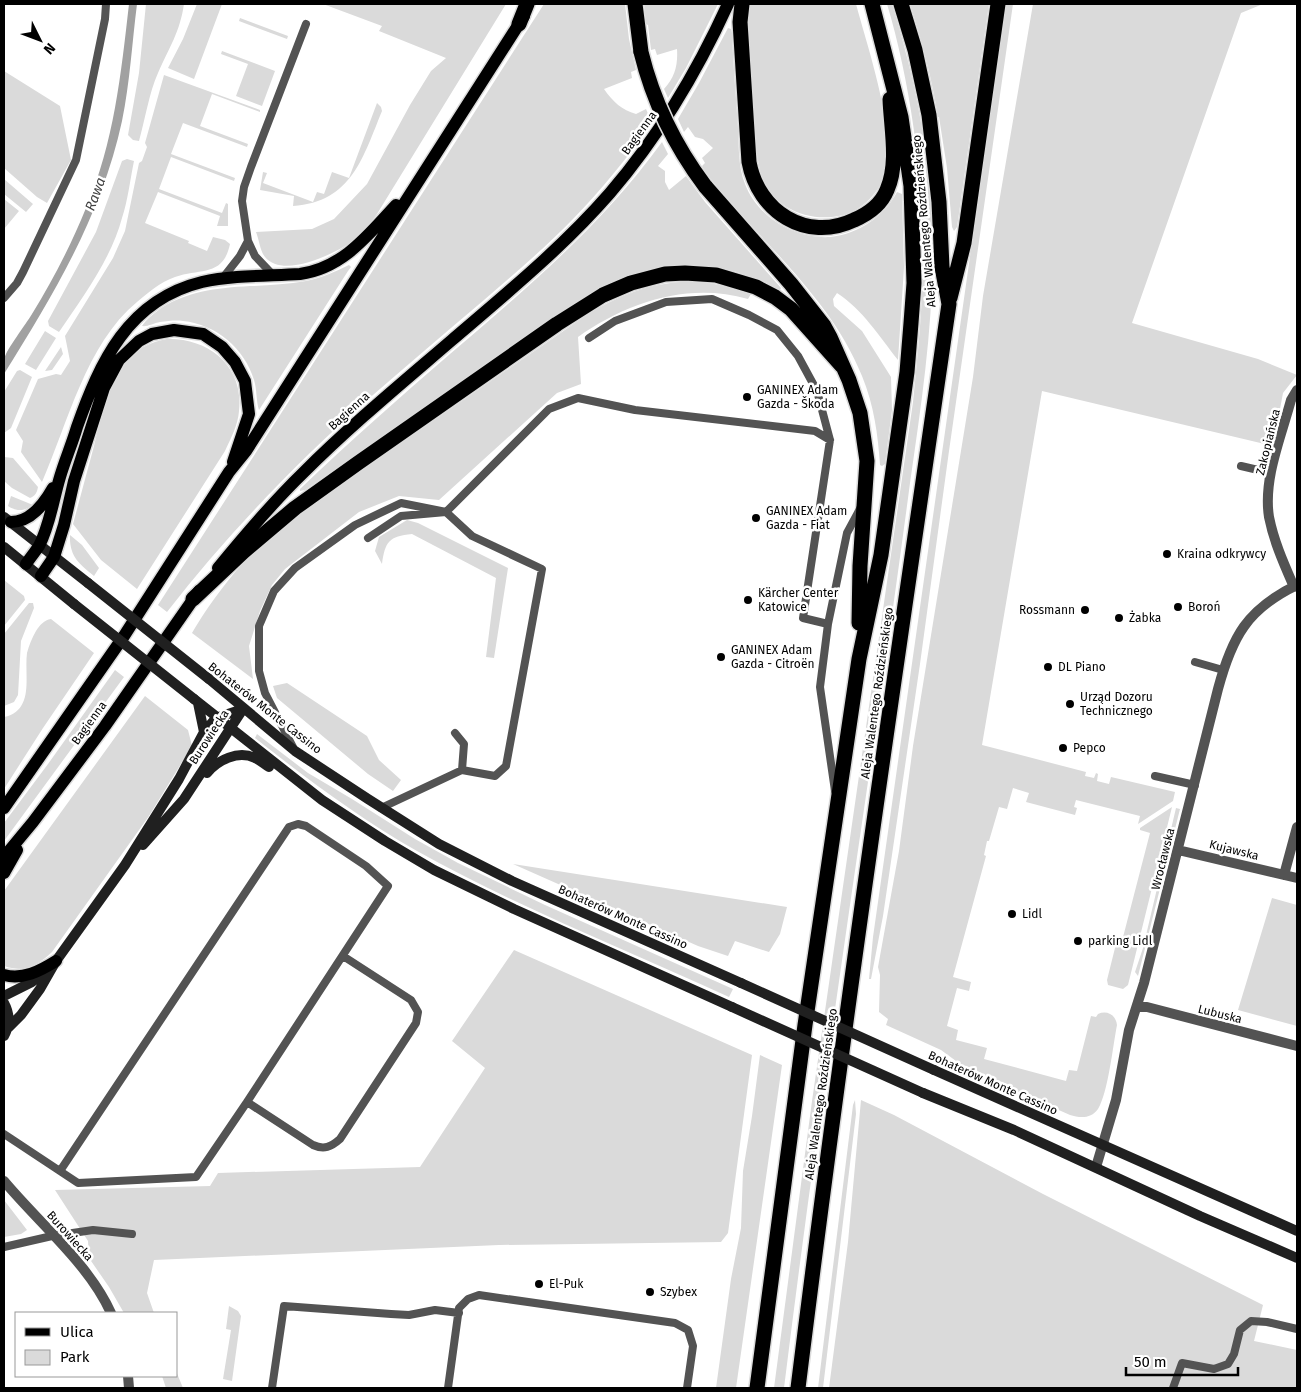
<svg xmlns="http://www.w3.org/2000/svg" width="1301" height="1392" font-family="'Fira Sans',sans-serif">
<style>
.green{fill:#dadada}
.water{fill:#a1a1a1}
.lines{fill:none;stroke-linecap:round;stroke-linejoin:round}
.primary-casing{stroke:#dbdbdb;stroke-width:15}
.highway-casing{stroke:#dbdbdb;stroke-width:18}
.lane{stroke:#535353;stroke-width:8}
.street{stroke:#535353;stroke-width:10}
.secondary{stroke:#202020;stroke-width:10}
.primary{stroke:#000;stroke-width:12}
.highway{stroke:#000;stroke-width:15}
.highway-bridge-casing{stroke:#dbdbdb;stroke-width:18;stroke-linecap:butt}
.secondary-bridge{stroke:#202020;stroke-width:10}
.highway-bridge{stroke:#000;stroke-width:15}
.poi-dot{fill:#000;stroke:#fff;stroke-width:2}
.labels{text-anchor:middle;stroke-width:5;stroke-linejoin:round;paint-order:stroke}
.street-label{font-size:12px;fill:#000;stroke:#fff}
.poi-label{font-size:12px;fill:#000;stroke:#fff;text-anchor:start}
.water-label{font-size:14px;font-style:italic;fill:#424242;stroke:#fff}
</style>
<rect width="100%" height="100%" fill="#fff"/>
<path class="green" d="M146,4H184C180,32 169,48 158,73C149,93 145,120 139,141L133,140L128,135L139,73Z
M197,4H222L194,79L168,68L183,39Z
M323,4H506L377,214C371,222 364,232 357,238C339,252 284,280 265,257C260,251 259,239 256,232L312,229L334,219L367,184L410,105L431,71L446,58L379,31L382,26Z
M544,4H625L629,39L636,70L631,72L632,78L604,89C613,102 622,110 636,114L646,109L652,123C628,157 602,189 573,219C545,248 514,274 484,300C444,334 405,367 366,401C294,465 226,536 167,612L158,605Z
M644,4H718L686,68L668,98L664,89C675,77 678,65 677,49L657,55L655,49L651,50L648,25L646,24Z
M749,4H856C868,49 896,129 885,174C879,193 862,210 843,215C809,224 768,207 760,170C754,145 755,119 753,94C751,65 745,33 749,4Z
M887,4H892C915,78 930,153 932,231C935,316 922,399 910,483C899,567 887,650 875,734C843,952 811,1170 784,1388H774L812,1101L913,402C918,353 923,304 923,254C923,174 910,81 887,4Z
M910,4H989L957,227L954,231L952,227L947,168L939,117H938C932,79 922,41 910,4Z
M1006,4H1013L949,451L920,664L883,916L871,979H869L873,937Z
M1033,4H1263L1241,13L1132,323L1258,359L1297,375L1283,393L1273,446L1042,391L982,745L1086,772L1085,776L1094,778L1096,773L1098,774L1097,781L1109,784L1111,777L1175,792L1173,801L1138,824L1140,816L1076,800L1074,807L1077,808L1075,815L1026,802L1029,793L1013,788L1007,809L999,807L989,841H987L984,855L986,856L953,977L971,982L969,991L957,988L947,1026L958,1030L956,1040L987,1048L984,1059L1066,1081L1069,1070L1077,1071L1091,1016L1096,1017L1098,1014C1107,1010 1116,1015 1117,1025C1113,1045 1108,1093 1098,1109C1091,1119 1080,1118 1070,1115L967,1069L941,1050L886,1025L888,1019L879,1012L880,975L878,967L899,851L913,746L973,377L983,296Z
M240,18L288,36L287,39L239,21Z
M728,28L731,29L732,33C733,65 736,96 738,128C739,147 738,166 745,184C758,218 795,239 830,237C858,234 884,217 897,192L902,194L904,267L898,360C879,336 863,310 837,293L833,299L834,306L862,331L891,377L892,410L885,464L882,466L880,465C878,435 874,405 862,376C830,296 758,240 706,173L702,166L705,163L702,158L713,148L703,139L695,137L688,127L684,132L678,119L699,83Z
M222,51L275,71L262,106L236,96L248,64L221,54Z
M4,71L60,106L71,160L47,203L37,197L4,168Z
M164,75L260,110V112L212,94L200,126L248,144L247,147L183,123L171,154L235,178L234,181L171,157L159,189L222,213L226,203L228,204V226H217L220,216L158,192L145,223L189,241L188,243L207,251L213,237L225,240L230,244C223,277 201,268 175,277C160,282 148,293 137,302C86,344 68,423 42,482L21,452L23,441L16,430L38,379L56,374L61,375L70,361L65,336L113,258L125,231L139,163L142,161L147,147L145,143Z
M377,103L381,107L382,111C363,157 352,202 293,206L294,196L260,190L263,172L267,173L263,183L313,202L317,192L324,194L332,172L349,178Z
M662,142L668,154L658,166L665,171V182L669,190L686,176L705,202L781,288L780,290L737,272L708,266H671L643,271L619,279L571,306L305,490L300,491V489C349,442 399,398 450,354C527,288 602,225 662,142Z
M127,159L134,161C130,180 128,200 122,218C111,259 83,297 59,332L49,326L48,321L96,232L122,161Z
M4,179L33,204L26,212L4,194Z
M4,199L19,211L4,229Z
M349,265L351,267L348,271L259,410C256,402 257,389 254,380C245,349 216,324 183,321C176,320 168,321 160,322C154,323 147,327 142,326C146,319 155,313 161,308C206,280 257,290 306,281C321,278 335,272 349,265Z
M698,281L725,286L751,294L748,299C688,282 628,302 578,337L581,384L557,393L439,500L399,496L359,512L285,569L272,585L260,611L249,646L253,679L192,633C209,604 237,566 262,544C275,532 290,521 304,510L588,314C626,292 653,282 698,281Z
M45,331L56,338L36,370L25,364Z
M167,339C209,338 244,366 239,411C238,425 231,438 225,451L137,589L101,560L73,524C80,498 87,472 94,446C101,418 106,382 127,360C138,348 151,342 167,339Z
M61,347L63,354L52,370L45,371Z
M20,370L32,377L11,428L4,433V392L17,371Z
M4,457L13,458L38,487C37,493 35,496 30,498L12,488L4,481Z
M11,496L33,505C25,511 17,512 8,506Z
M407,520L418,523L508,568L494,658L486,657L496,578L412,534C389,536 385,542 382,564L375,551L379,537Z
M70,535L82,545L99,568L94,576C79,564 69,556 70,535Z
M4,580L24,596L25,600L4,626Z
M29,603H33L34,608L21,641L18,695L14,702L4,706V634Z
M51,619L94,653L43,728L4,789V717C35,710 24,676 27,653C29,645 32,638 36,631C40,625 44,620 51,619Z
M115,670L124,677L4,841V823L48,764Z
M287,683L367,736L379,760L401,780L393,791L368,774L277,698L273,686Z
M145,696L188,730L192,746L149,816L52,952C37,966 24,973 4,966V891Z
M257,734L308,773L352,799L415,839L458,863L545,905L733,989L729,997C625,949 517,907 417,851C359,818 307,779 255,738Z
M1172,807L1128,985L1123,989L1108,985L1107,980L1117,940L1122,941L1150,833L1140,830V828Z
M1176,808L1180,809L1138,976L1135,972L1143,948Z
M513,864L787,907L780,934L769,952L735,941L728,956L698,946Z
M1272,898L1297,905V1026L1238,1010Z
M514,950L752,1055L728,1233L721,1242L499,1245L154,1260L147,1293L154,1313H124L109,1287L89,1258L88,1241L55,1190L210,1186L218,1173L420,1167L485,1068L452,1041Z
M760,1055L782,1065L736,1388H716L731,1279L741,1228L743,1171L752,1116Z
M855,1100L856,1114L823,1388H818L853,1105Z
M861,1100L894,1115L1043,1194L1263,1305L1254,1341L1297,1350V1388H829L848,1242Z
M4,1200L27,1230L21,1234L4,1237Z
M229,1306L238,1311L241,1316L232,1381L223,1379L231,1330L226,1329Z
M176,1371L183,1388H166L162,1376H176Z"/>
<path class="water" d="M129,4H137C132,43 130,82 122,121C102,214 54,294 4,374C4,370 3,363 4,359C6,350 26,324 32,314C53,280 71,245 86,208C114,143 121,74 129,4Z"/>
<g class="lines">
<g class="primary-casing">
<path id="primary" d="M11,522C31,522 44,504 53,488
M26,564C30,558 35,552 39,546C50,525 53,500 60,477C65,460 72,444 77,427C100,362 128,300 202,282C233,275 268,276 300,274C343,268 368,235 396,205
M218,568C245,535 272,503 303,473C350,426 402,383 452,340C507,293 563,247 610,193C659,136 697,72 728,4
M41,576L54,557L64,525L74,481L104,388L119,360L139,341L152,334L174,330L203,334L222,347L235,362L245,381L249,414L233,462
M4,808L124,636L229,472L246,451L524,16
M4,857L33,822L105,726L199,591
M4,873L17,850
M4,975C23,980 40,971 56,961"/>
</g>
<g class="highway-casing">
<path id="highway" d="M635,4L641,52
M742,4L740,22L749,162C758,211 806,243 854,220C868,214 881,205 887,190C899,163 891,128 890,99
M519,24L527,4
M705,186L791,284L824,326L830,337L849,380L860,413L867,461L860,566L859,623
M950,298L964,243L998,4
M193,599L243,552L295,508L358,463L557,324L603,295L631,283L665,274L685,273L716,275L756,287L775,297L791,309L842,366
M757,1388L805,1025L859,659L881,555L907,372L911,323L914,283L911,186L901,117L872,4
M798,1388C843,1026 896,665 949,304L942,267L939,202L929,115L915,50L901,4"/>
</g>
<path class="lane" d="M274,276L255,256L248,241L242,201L244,187L251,167L306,24
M222,279L240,256L248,241
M4,298L17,283L23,272L76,160L105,19L106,4
M589,338L615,321L666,302L712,299L749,315L777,330L798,356L817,391L830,440L803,618L828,624
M1241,466L1271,473
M368,538L401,516L446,512L549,409L578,398L635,410L815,431L830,440
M1195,662L1223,670
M455,733L464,744L462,770
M293,747L265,693L259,671V626L274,591L295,568L355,525L401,503L446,512L472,536L542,569L506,766L495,776L462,770L381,808
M1155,776L1195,785
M835,791L820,687L828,624L847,533L861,507
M247,1102L313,1145C324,1150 331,1147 340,1139L416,1023L418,1012L411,1000L343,956
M4,1134L78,1183L196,1177L247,1102L388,886L366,866L306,826L298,824L289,827L60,1171
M4,1247L52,1236L93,1230L132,1234
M272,1388L284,1306L391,1314L409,1315L435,1310L459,1313
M448,1388L459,1308L468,1299L479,1295L675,1323L688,1330L693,1346L687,1388
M1173,1388L1182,1363L1214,1369L1228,1364L1234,1354L1240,1330L1251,1321L1267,1322L1297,1329"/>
<path class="street" d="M1294,587C1284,564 1274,542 1269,517C1263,479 1281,437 1291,400L1297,390
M1178,850L1297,878
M1284,875L1297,827
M1137,1007H1147L1297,1046
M1096,1167L1116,1100L1129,1030L1144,983L1218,689C1232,637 1247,609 1297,585
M4,1181C39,1223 89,1264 111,1313
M128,1376L129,1388"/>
<path class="secondary" d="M4,517L88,583
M4,547L74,604
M209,679L295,751L368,799L439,844L512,881L741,983
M194,699L322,800L385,841L434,870L514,909L732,1007
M198,703L204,732
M207,773C218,760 238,750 255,758C260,760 264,764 269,767
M143,845L184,799L243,709
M4,996L32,982L46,970
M4,1003C10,1014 10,1025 4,1036
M8,1028L21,1015L40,989L56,961L125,865L179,779L204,732L216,718L243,709
M934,1070L1297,1231
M923,1093L1014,1130L1200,1216L1297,1258"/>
<use href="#primary" class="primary"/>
<use href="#highway" class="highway"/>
<g class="highway-bridge-casing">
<path id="highway-bridge" d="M641,52C653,101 675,146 705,186"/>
</g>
<path class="secondary-bridge" d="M88,583L209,679
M74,604L194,699
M741,983L934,1070
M732,1007L923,1093"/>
<use href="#highway-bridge" class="highway-bridge"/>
</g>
<g class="poi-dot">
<circle cx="747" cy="397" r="5"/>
<circle cx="756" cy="518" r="5"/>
<circle cx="1167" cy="554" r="5"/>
<circle cx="748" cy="600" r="5"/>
<circle cx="1178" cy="607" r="5"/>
<circle cx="1085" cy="610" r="5"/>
<circle cx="1119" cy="618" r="5"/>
<circle cx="721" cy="657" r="5"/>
<circle cx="1048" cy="667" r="5"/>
<circle cx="1070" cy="704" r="5"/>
<circle cx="1063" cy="748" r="5"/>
<circle cx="1012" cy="914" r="5"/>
<circle cx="1078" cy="941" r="5"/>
<circle cx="539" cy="1284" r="5"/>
<circle cx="650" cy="1292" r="5"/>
</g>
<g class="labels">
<g class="street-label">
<text transform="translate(639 133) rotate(-54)" y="4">Bagienna</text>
<text transform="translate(924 221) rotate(-95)" y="4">Aleja Walentego Roździeńskiego</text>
<text transform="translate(349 411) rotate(-42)" y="4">Bagienna</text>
<text transform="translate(1268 442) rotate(-76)" y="4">Zakopiańska</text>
<text transform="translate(877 693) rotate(-82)" y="4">Aleja Walentego Roździeńskiego</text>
<text transform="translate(265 708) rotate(38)" y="4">Bohaterów Monte Cassino</text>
<text transform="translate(89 723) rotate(-54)" y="4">Bagienna</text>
<text transform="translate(209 737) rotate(-57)" y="4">Burowiecka</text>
<text transform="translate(1234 850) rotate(14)" y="4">Kujawska</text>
<text transform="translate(1163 859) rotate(-76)" y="4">Wrocławska</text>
<text transform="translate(623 917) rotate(24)" y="4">Bohaterów Monte Cassino</text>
<text transform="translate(1220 1014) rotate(14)" y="4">Lubuska</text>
<text transform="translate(993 1083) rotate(24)" y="4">Bohaterów Monte Cassino</text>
<text transform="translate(821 1094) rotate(-82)" y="4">Aleja Walentego Roździeńskiego</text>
<text transform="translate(70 1236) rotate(48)" y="4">Burowiecka</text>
</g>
<g class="poi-label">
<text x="757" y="394">GANINEX Adam<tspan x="757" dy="14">Gazda - Škoda</tspan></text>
<text x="766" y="515">GANINEX Adam<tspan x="766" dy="14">Gazda - Fiat</tspan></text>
<text x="1177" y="558">Kraina odkrywcy</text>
<text x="758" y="597">Kärcher Center<tspan x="758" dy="14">Katowice</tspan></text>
<text x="1188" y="611">Boroń</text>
<text x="1075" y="614" text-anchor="end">Rossmann</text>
<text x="1129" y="622">Żabka</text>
<text x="731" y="654">GANINEX Adam<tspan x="731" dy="14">Gazda - Citroën</tspan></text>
<text x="1058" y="671">DL Piano</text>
<text x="1080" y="701">Urząd Dozoru<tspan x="1080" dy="14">Technicznego</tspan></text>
<text x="1073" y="752">Pepco</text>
<text x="1022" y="918">Lidl</text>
<text x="1088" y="945">parking Lidl</text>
<text x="549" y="1288">El-Puk</text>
<text x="660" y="1296">Szybex</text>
</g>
<g class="water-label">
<text transform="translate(95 194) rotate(-70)" y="5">Rawa</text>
</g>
</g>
<rect width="1301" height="1392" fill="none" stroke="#000000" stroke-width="10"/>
<rect x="15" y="1312" width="162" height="65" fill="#ffffff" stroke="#999999"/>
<rect x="25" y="1328" width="25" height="8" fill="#000000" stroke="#999999"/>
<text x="60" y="1337" font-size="15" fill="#000000">Ulica</text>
<rect x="25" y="1350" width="25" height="15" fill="#dadada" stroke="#999999"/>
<text x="60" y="1362" font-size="15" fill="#000000">Park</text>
<g transform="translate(40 40) rotate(132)" stroke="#ffffff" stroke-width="4" paint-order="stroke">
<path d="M0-4L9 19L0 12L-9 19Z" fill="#000000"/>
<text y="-8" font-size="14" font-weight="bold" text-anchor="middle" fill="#000000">N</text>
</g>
<path d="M1126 1367v8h112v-8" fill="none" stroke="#000000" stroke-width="2.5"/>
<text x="1134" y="1367" font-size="15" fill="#000000" stroke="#ffffff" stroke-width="4" paint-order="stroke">50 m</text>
</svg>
